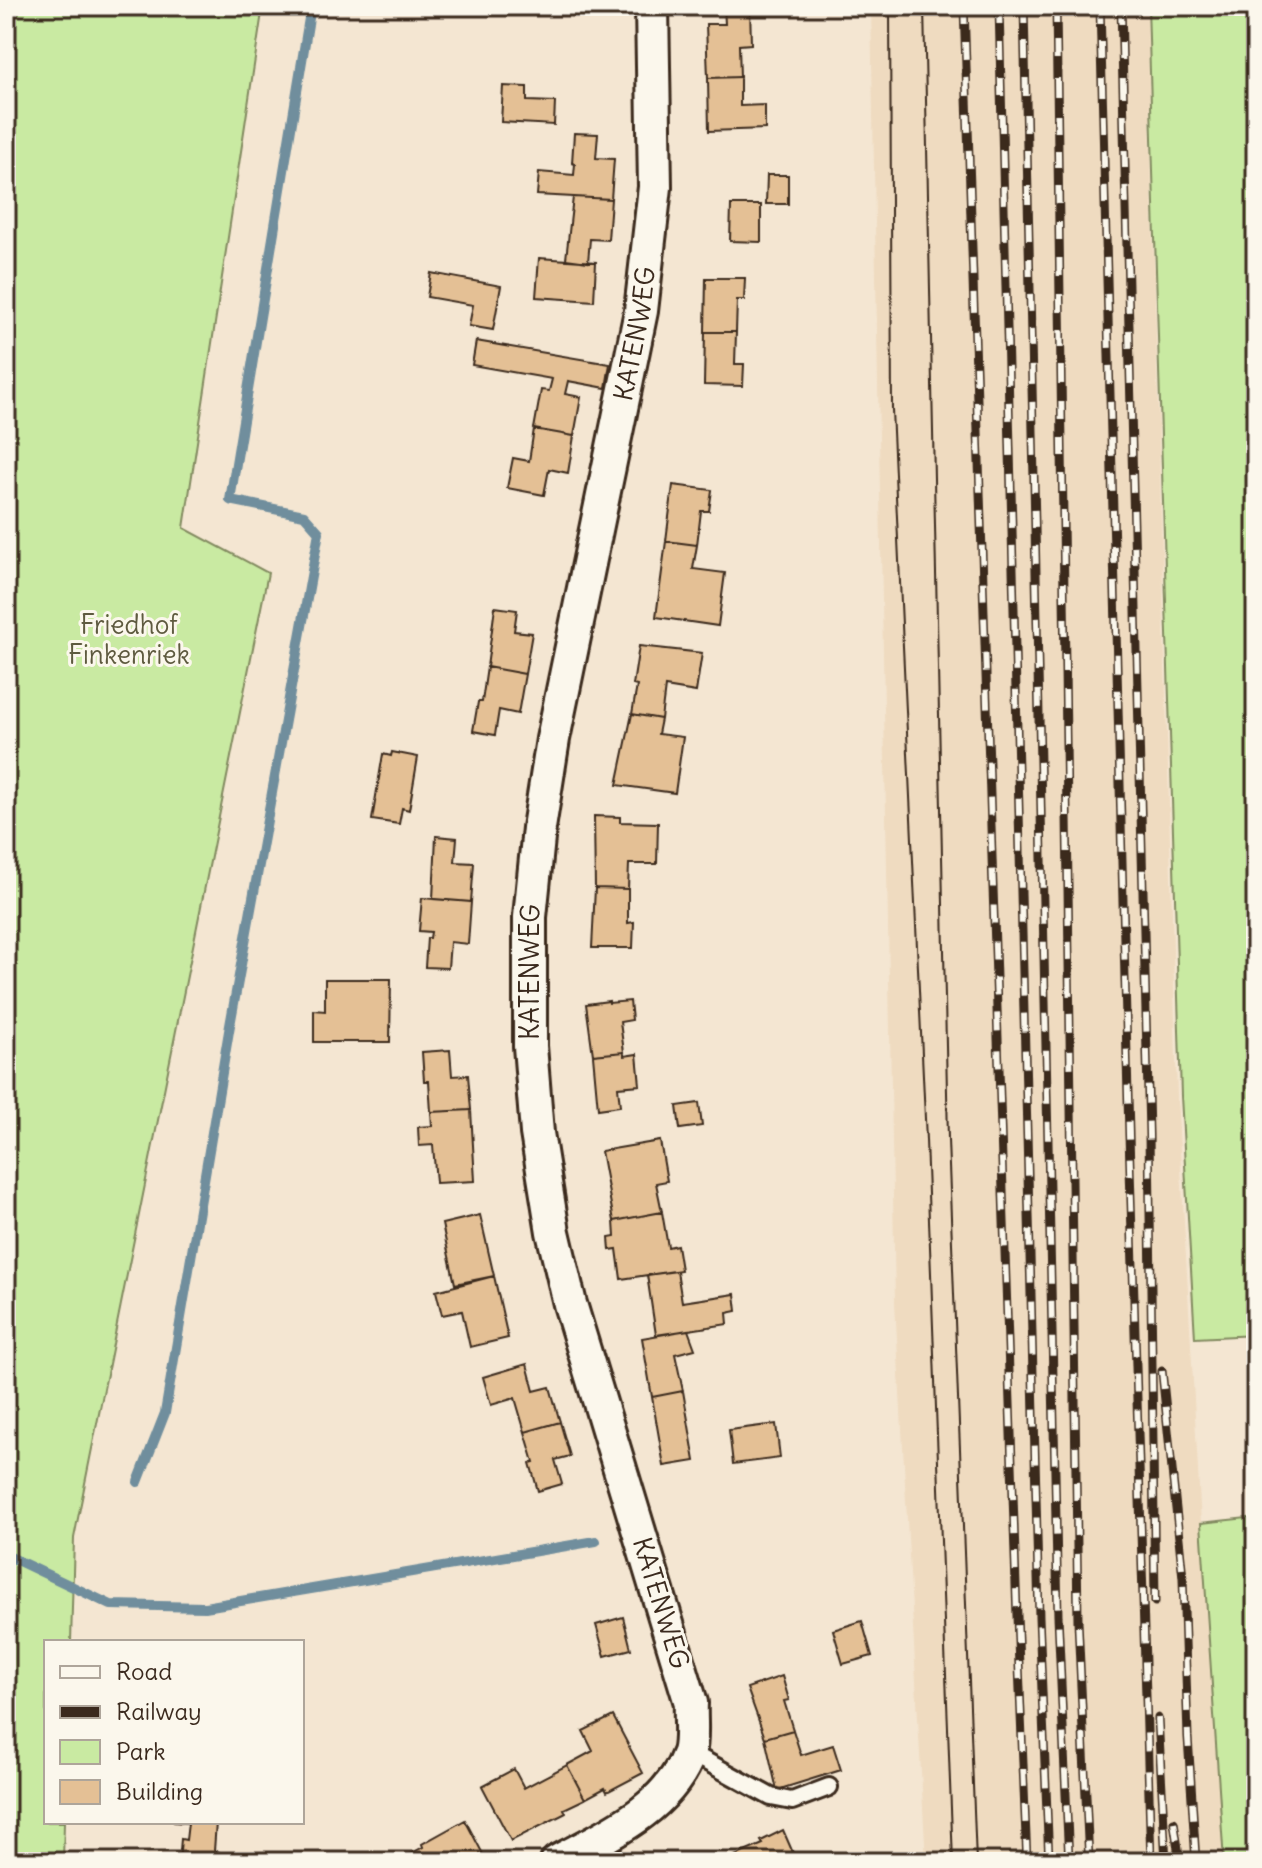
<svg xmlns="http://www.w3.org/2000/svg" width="1262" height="1868" font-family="Delius,sans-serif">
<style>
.built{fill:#efdbc0}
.green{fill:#c9eaa2;stroke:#828a60;stroke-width:2}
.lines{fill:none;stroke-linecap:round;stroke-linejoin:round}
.stream{stroke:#6f8e9d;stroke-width:10}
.building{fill:#e4c095;stroke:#3b2a1e;stroke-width:2}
.service-casing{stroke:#3b2a1e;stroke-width:22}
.minor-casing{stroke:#3b2a1e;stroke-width:38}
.service{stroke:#fbf7ec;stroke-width:16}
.minor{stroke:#fbf7ec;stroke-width:32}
.tram{stroke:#3b2a1e;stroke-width:2}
.rail-casing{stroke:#3b2a1e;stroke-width:9}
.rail{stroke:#fbf7ec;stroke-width:6;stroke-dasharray:18;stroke-linecap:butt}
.labels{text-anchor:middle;stroke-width:6;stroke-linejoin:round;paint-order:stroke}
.street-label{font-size:26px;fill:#3b2a1e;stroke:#fbf7ec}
.park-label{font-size:26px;fill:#5e5a3f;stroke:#fbf7ec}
</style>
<rect width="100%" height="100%" fill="#f4e6d2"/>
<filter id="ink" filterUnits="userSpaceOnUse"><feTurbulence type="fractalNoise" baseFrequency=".0125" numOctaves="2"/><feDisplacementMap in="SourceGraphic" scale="16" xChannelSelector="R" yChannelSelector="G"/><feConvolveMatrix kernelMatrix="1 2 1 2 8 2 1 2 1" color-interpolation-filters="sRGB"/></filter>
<g filter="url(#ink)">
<path class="built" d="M871,6H1147L1177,1097L1201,1523L1224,1862H926L895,1303Z"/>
<path class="green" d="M6,6H263L184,528L268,573L74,1538L71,1642H46V1822H64L63,1862H6Z
M1148,6H1256V1335L1195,1338L1181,1096Z
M1256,1517V1862H1224L1201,1523Z"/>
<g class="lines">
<path class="stream" d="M138,1482L165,1413L229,1031L319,532L304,515L230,500L311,6
M6,1555L111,1605L205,1607L596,1541"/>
</g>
<path class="building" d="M724,6H750L751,44L739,45L740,77L708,78L706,24H725Z
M740,77V106L765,105V129L709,131L708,78Z
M503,86L527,87V101L555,102L554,125L501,122Z
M574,133L598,134L596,158L614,159L611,199L537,195L539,172L574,175L575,164L572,163Z
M767,175H788V204H766Z
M573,197L611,199L608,240L590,239L588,262L566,259Z
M731,205H761V242L730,241Z
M539,258L596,262L594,301L536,297Z
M431,273L501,286L493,330L469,326L473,305L427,297Z
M706,278H745L744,300H737L736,332H705Z
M705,332H736L735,364H744L743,386L704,385Z
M476,341L610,364L606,388L568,381L565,394L581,397L574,436L534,429L541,390L549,391L552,379L472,365Z
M534,429L574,436L568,473L549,469L544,495L507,488L513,458L529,461Z
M673,485L712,490L709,511H701L697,545L666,541Z
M666,541L697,545L693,569L725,573L718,626L656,617Z
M495,607L517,610L514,631L532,633L525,674L487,667Z
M639,646L702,653L696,692L665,687L661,719L632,714L637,686L633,685Z
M487,667L525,674L518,714L499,710L495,735L473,731L478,702H482Z
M632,714L661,719L658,734L683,737L675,793L617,785Z
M392,752L418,757L409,810L402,808L399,824L372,820L383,754L391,756Z
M594,816L620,817V822L658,823L657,864H629L628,889L595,888Z
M436,836L457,838L455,862L474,863L471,902L433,899Z
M595,888L628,889V923L634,922L633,948H592Z
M422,898L471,902L468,944L450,942L448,968L425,967L427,938H430L431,932L419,931Z
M325,979H391L390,1042H314V1010L325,1011Z
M609,1001V1003L630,1001L632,1020L620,1022L624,1052L593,1055L586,1004Z
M450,1050L452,1076L468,1075L471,1110L431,1112L429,1081H424L422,1052Z
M624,1052V1056L637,1054L640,1085L618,1087L620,1106L598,1109L593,1055Z
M699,1103L702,1126L680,1129L677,1106Z
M471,1110L475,1181L436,1183L433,1145L419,1146L418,1127L432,1126L431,1112Z
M660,1141L667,1181L656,1183L662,1212L614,1221L601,1151Z
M662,1212L668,1247L677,1245L681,1270L621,1279L617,1249L610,1250L609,1238L615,1237L614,1221Z
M480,1215L494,1276L455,1284L442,1224Z
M677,1271L682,1302L735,1294L737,1311L727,1313L728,1324L656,1335L647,1275Z
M494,1276L508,1338L470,1347L462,1311L442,1315L436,1291Z
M688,1330L695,1349L675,1354L683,1391L652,1397L642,1338Z
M527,1364L534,1391L550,1387L560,1422L525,1432L515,1398L491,1405L483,1377Z
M683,1391L695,1461L664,1466L652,1397Z
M560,1422L570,1456L555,1460L562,1484L538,1491L530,1463L534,1462L525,1432Z
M776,1424L780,1458L733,1464L729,1430Z
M623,1617L631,1649L605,1656L596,1625Z
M862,1621L872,1656L843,1664L833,1630Z
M782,1676L789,1700L784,1701L793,1730L765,1738L747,1688Z
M613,1716L643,1773L607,1792L605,1788L585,1799L567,1765L593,1751L583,1731Z
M793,1730L801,1755L833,1745L841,1770L777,1790L765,1738Z
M567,1765L585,1799L564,1809L566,1813L511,1841L482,1786L514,1769L524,1788Z
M465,1820L483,1854L468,1862H396L423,1847L422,1844Z
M173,1822H216L214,1851L219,1852L218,1862H179L181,1839L186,1840L188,1823Z
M783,1830L797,1862H738L735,1856L763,1844L761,1841Z"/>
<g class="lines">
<g class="service-casing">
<path id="service" d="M689,1752L771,1797L792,1801L829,1787"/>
</g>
<g class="minor-casing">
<g id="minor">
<path id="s1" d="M557,1862C605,1836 669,1809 689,1753C693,1739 690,1718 691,1703L570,1304L553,1232L537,1133L530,1046V917L539,828L553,739L641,311L655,187L652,6"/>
</g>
</g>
<use href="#service" class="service"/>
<use href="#minor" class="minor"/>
<path class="tram" d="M890,6L892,410L926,1140L953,1862
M924,6L948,1140L976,1862"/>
<g class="rail-casing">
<path id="rail" d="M964,6L1017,1616L1027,1862
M999,6L1039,1617L1049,1862
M1024,6L1058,1616L1069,1862
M1056,6L1078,1621L1089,1862
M1100,6L1129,1135L1151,1862
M1121,6L1149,1134L1155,1602
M1162,1371L1183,1578L1188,1737L1196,1862
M1158,1718L1166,1862
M1174,1822L1180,1862"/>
</g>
<use href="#rail" class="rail"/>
</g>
</g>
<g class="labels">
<g class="street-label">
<text dy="9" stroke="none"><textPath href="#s1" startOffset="1626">KATENWEG</textPath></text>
<text dy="9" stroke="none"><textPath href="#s1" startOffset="978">KATENWEG</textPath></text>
<text transform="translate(661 1603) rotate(73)" y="9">KATENWEG</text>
</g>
<g class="park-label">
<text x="129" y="634">Friedhof<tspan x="129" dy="30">Finkenriek</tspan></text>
</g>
</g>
<rect width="1262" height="1868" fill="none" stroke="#fbf7ec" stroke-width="32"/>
<rect x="16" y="16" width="1230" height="1836" fill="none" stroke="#3b2a1e" stroke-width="3" filter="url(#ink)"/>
<rect x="44" y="1640" width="260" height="184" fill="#fbf7ec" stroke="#aea59a" stroke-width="2"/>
<rect x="60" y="1666" width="40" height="12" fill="#fbf7ec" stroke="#aea59a" stroke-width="2"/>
<text x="116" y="1680" font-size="24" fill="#3b2a1e">Road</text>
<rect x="60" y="1706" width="40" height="12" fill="#3b2a1e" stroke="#aea59a" stroke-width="2"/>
<text x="116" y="1720" font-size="24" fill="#3b2a1e">Railway</text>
<rect x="60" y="1740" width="40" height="24" fill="#c9eaa2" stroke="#aea59a" stroke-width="2"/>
<text x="116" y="1760" font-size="24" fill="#3b2a1e">Park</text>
<rect x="60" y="1780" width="40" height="24" fill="#e4c095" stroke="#aea59a" stroke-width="2"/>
<text x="116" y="1800" font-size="24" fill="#3b2a1e">Building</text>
</svg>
